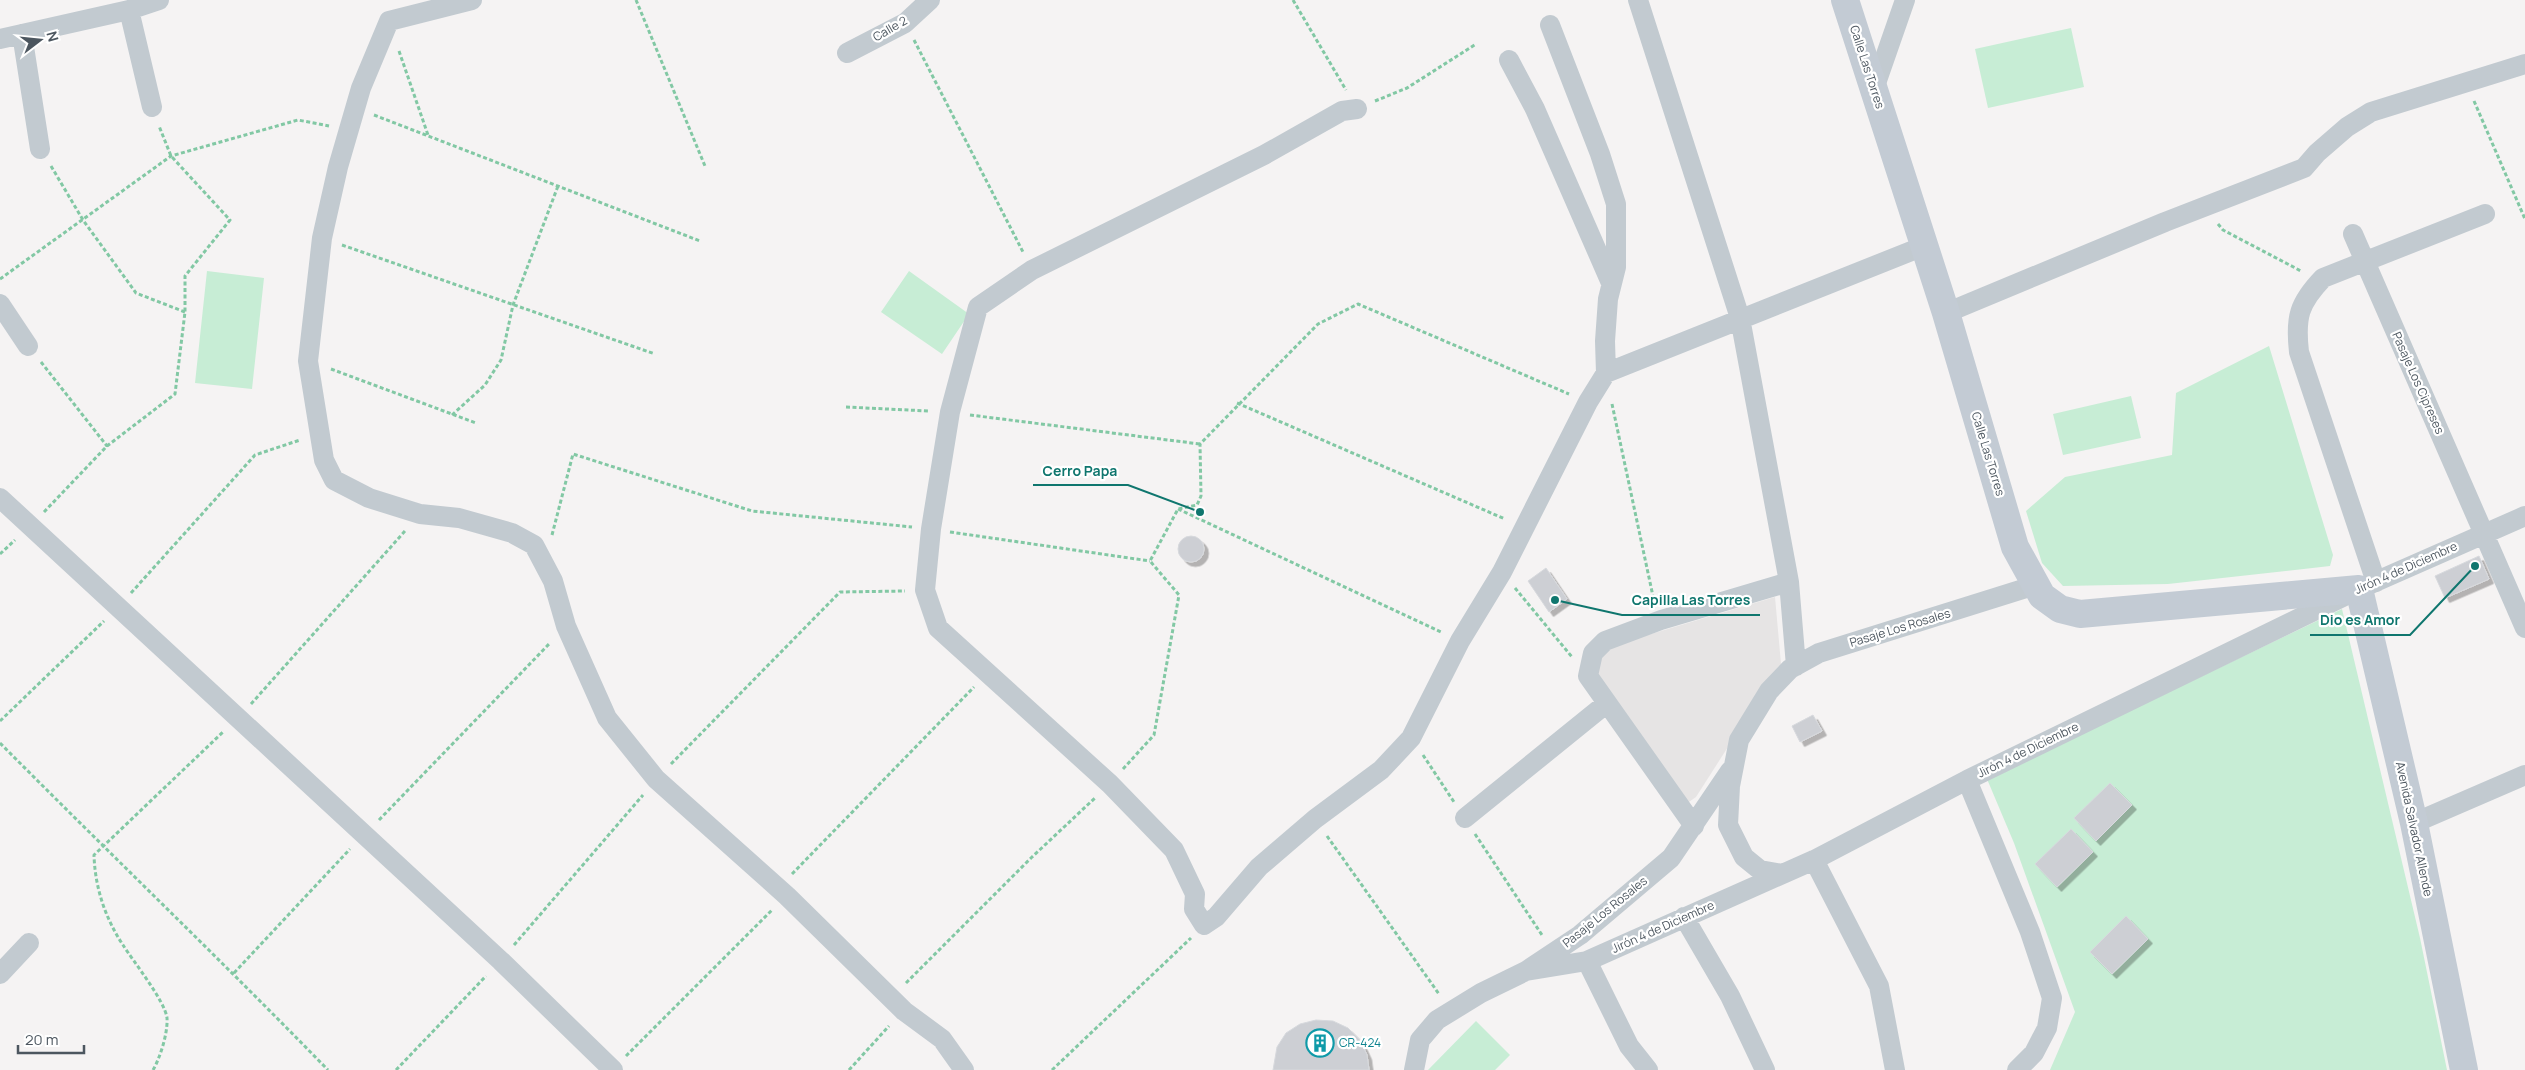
<svg xmlns="http://www.w3.org/2000/svg" width="2525" height="1070" font-family="Manrope,sans-serif">
<style>
.education{fill:#e6e4e4}
.green{fill:#c7edd5}
.building{fill:#cdcfd4;stroke:#d7d9dd;filter:url(#shadow)}
.lines{fill:none;stroke-linecap:round;stroke-linejoin:round}
.path{stroke:#82c8a4;stroke-width:3;stroke-dasharray:4 2.5;stroke-linecap:butt}
.street{stroke:#c2cad0;stroke-width:20}
.secondary{stroke:#c3cbd4;stroke-width:28}
.labels{text-anchor:middle;stroke-width:4.5;stroke-linejoin:round;paint-order:stroke}
.street-label{font-size:12px;fill:#4c565f;stroke:#fff}
.culture-label{font-size:12px;fill:#0d838f;stroke:#fff;text-anchor:start}
.leader{fill:none;stroke:#0f766e;stroke-width:2}
.callout-dot{fill:#0f766e;stroke:#fff;stroke-width:2}
.callout-label{font-size:14px;text-anchor:middle;font-weight:bold;fill:#0f766e;stroke:#fff;stroke-width:4.5;stroke-linejoin:round;paint-order:stroke}
</style>
<defs>
<filter id="shadow"><feDropShadow dx="4.5" dy="4.5" stdDeviation="0" flood-color="#0004"/></filter>
</defs>
<rect width="100%" height="100%" fill="#f5f3f3"/>
<path class="education" d="M1775,597L1781,664L1696,797L1686,804L1596,681L1604,648Z"/>
<path class="green" d="M2071,28L2084,87L1988,108L1975,49Z
M207,271L264,278L252,389L195,383Z
M909,271L969,314L942,354L881,312Z
M2269,346L2333,555L2330,566L2168,584L2063,586L2042,563L2026,511L2065,477L2172,455L2176,393Z
M2131,396L2141,438L2063,455L2053,414Z
M2342,609L2420,938L2447,1070H2050L2075,1012L2014,843L1987,779Z
M1476,1021L1510,1055L1495,1070H1428Z"/>
<path class="building" d="M1178 549a13 13 0 1 1 26 0a13 13 0 1 1-26 0Z
M2479,556L2489,579L2445,598L2435,576Z
M1546,568L1567,599L1549,612L1528,581Z
M1813,715L1822,731L1800,742L1792,726Z
M2110,783L2132,805L2096,841L2074,818Z
M2071,829L2093,852L2057,887L2035,864Z
M2126,916L2148,939L2112,974L2090,952Z
M1316,1020L1333,1021L1348,1028L1360,1040L1367,1055L1369,1070H1273L1277,1047L1286,1033L1300,1024Z"/>
<g class="lines">
<path class="path" d="M636,0L705,166
M1293,0L1346,90
M914,40L1023,252
M399,51L428,135
M1375,101L1407,88L1476,44
M2474,101L2525,219
M374,115L700,241
M51,166L83,220L136,293L185,312
M2218,224L2223,230L2301,271
M342,245L655,354
M0,279L171,156L298,120L329,126
M41,362L107,446
M331,369L476,423
M1237,403L1505,519
M1612,404L1654,601
M846,407L929,411
M452,415L485,385L501,360L513,305L558,186
M970,415L1200,444
M1178,509L1441,632
M44,512L107,446L175,394L185,312V276L230,220L171,156L159,126
M950,532L1150,561
M552,535L573,454L752,511L912,527
M0,554L15,540
M1515,588L1572,657
M131,593L255,455L300,440
M251,704L405,531
M0,721L104,621
M0,743C109,853 220,959 328,1070
M1423,755L1454,802
M671,764L840,592L905,591
M1123,769L1154,735L1179,595L1150,561L1178,509L1197,505L1201,496L1200,444L1318,324L1358,304L1569,394
M379,820L550,643
M1475,834L1542,935
M1327,836L1439,994
M792,874L974,687
M514,945L643,795
M234,973L350,849
M906,983L1031,858L1096,797
M626,1056L772,910
M153,1070C160,1058 168,1033 167,1018C165,1001 133,961 123,945C105,918 95,887 94,855L224,731
M396,1070L486,976
M849,1070L889,1026
M1052,1070L1191,938"/>
<path class="street" d="M472,0L389,21L361,88L338,167L322,238L308,361L324,460L334,480L369,498L420,514L459,518L512,533L534,545L553,581L566,626L607,718L656,779L787,896L904,1011L942,1039L964,1070
M1638,0L1740,318L1789,582L1796,666
M129,10L152,107
M22,34L40,149
M0,39L129,10L159,0
M847,53L905,23L930,0
M1509,60L1535,109L1611,283
M1874,89L1905,0
M1357,109L1342,111L1264,155L1032,270L978,307L950,412L931,529L925,590L938,628L1110,784L1174,850L1195,894L1194,909L1204,925L1216,917L1259,867L1315,819L1381,770L1411,738L1460,641L1502,572L1588,402L1606,373L1605,341L1608,299L1616,267V204L1600,154L1550,25
M2353,234L2525,628
M0,304L28,346
M1946,313L2165,222L2304,168L2317,153L2347,127L2371,112L2525,64
M1606,373L1924,246
M0,498L501,961L613,1070
M2376,582L2299,352C2295,317 2299,303 2323,278L2485,214
M1967,780L2030,932L2052,998L2047,1028L2034,1053L2017,1070
M1465,818L1607,703
M2414,823L2525,775
M1694,826L1588,676L1593,653L1605,641L1661,620L1789,582
M1814,860L1879,986L1895,1070
M1782,874L1760,870L1744,857L1728,825L1730,786L1739,740L1769,691L1790,669L1819,653L2036,585
M1684,917L1730,996L1765,1070
M1587,961L1629,1046L1648,1070
M1526,971L1587,961L1814,860L1967,780L2359,589L2525,516
M0,974L29,943
M1414,1070L1420,1040L1437,1020L1481,993L1526,971L1580,935L1671,858L1730,771"/>
<path class="secondary" d="M1845,0L1946,313L2015,547L2042,596L2060,609L2080,614L2359,589L2414,823L2464,1070"/>
</g>
<defs>
<g id="building-ring" transform="scale(1.4375)"><circle r="9.5" fill="#fff" stroke="#0f9aa8" stroke-width="1.5"/><path d="M-4-6H4V6H1V3H-1V6H-4ZM-2.5-4.3h1.7v1.8h-1.7ZM.8-4.3h1.7v1.8H.8ZM-2.5-1h1.7V.8h-1.7ZM.8-1h1.7V.8H.8Z" fill="#0f9aa8"/></g>
</defs>
<g fill-rule="evenodd">
<use href="#building-ring" x="1320" y="1043"/>
</g>
<g class="labels">
<g class="street-label">
<text transform="translate(890 29) rotate(-30)" y="4">Calle 2</text>
<text transform="translate(1867 67) rotate(72)" y="4">Calle Las Torres</text>
<text transform="translate(2418 383) rotate(66)" y="4">Pasaje Los Cipreses</text>
<text transform="translate(1988 454) rotate(73)" y="4">Calle Las Torres</text>
<text transform="translate(2406 568) rotate(-24)" y="4">Jirón 4 de Diciembre</text>
<text transform="translate(1900 628) rotate(-17)" y="4">Pasaje Los Rosales</text>
<text transform="translate(2028 750) rotate(-26)" y="4">Jirón 4 de Diciembre</text>
<text transform="translate(2414 829) rotate(78)" y="4">Avenida Salvador Allende</text>
<text transform="translate(1605 912) rotate(-39)" y="4">Pasaje Los Rosales</text>
<text transform="translate(1663 927) rotate(-24)" y="4">Jirón 4 de Diciembre</text>
</g>
<g class="culture-label">
<text x="1339" y="1047">CR-424</text>
</g>
</g>
<path class="leader" d="M1200 512L1128 485H1033M1555 600L1622 615H1760M2475 566L2410 635H2310"/>
<g class="callout-dot">
<circle cx="1200" cy="512" r="5"/>
<circle cx="1555" cy="600" r="5"/>
<circle cx="2475" cy="566" r="5"/>
</g>
<g class="callout-label">
<text x="1080" y="476">Cerro Papa</text>
<text x="1691" y="605">Capilla Las Torres</text>
<text x="2360" y="625">Dio es Amor</text>
</g>
<g transform="translate(40 40) rotate(74)" stroke="#ffffff" stroke-width="4" paint-order="stroke">
<path d="M0-4L9 19L0 12L-9 19Z" fill="#4c565f"/>
<text y="-8" font-size="14" font-weight="bold" text-anchor="middle" fill="#4c565f">N</text>
</g>
<path d="M18 1045v8h66v-8" fill="none" stroke="#4c565f" stroke-width="2.5"/>
<text x="25" y="1045" font-size="15" fill="#4c565f" stroke="#ffffff" stroke-width="4" paint-order="stroke">20 m</text>
</svg>
